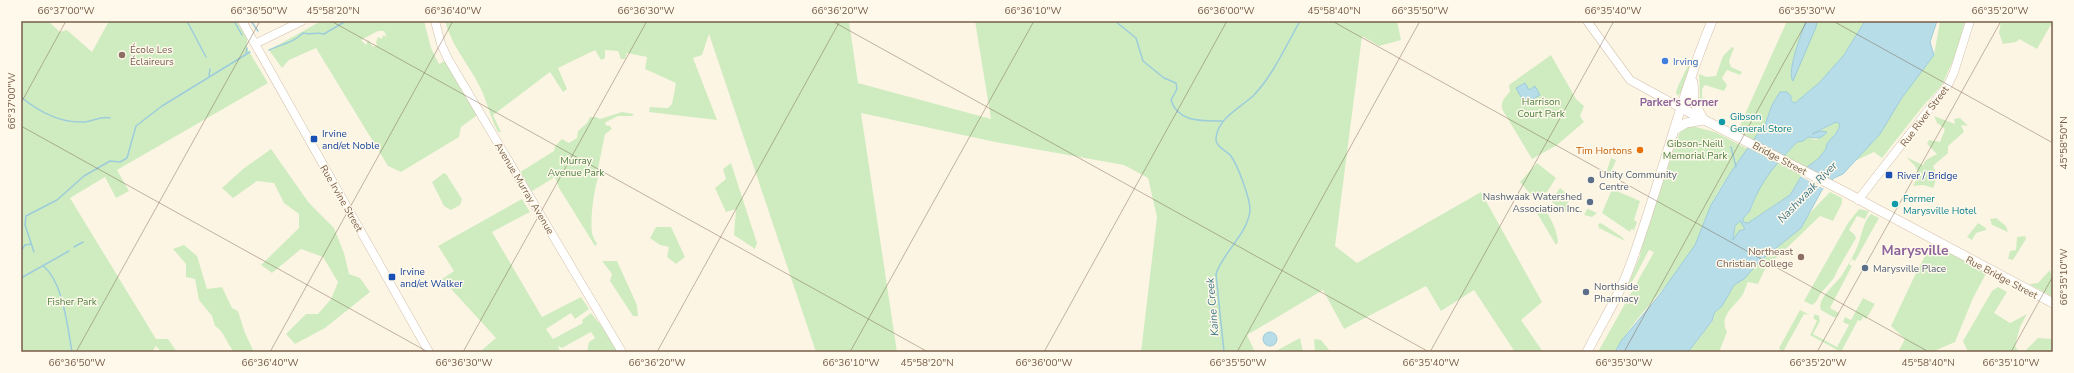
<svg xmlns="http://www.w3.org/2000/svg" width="2074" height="373" font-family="'Nunito Sans',sans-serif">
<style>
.green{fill:#cfecc1;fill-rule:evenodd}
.water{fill:#b7dde8;stroke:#9dccda;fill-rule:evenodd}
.pier{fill:#fdf5e4}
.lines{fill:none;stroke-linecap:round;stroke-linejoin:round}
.stream{stroke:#9dccda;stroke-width:1.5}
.tertiary-casing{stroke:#d1c0ac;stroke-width:9}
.secondary-casing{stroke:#d5c0a9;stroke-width:10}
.tertiary{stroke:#fff;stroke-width:8}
.secondary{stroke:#fff;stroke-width:9}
.ticks{fill:none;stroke:#775d48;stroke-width:1;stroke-opacity:0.45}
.education-dot{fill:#8d6e63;stroke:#fff9eb;stroke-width:1.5}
.shop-dot{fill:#3f7fe0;stroke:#fff9eb;stroke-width:1.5}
.culture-dot{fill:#0f9aa8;stroke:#fff9eb;stroke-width:1.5}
.transit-dot{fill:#1a4fb4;stroke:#fff9eb;stroke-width:1.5}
.food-dot{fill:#e8710a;stroke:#fff9eb;stroke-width:1.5}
.service-dot{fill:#5c6f8a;stroke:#fff9eb;stroke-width:1.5}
.labels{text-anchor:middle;stroke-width:3;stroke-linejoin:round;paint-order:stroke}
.education-label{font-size:10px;fill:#785e54;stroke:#fff9eb;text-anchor:start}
.shop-label{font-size:10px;fill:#366cbe;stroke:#fff9eb;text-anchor:start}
.park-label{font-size:10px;fill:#4c7e3f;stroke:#fff9eb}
.culture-label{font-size:10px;fill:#0d838f;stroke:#fff9eb;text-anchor:start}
.street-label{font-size:10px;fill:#775d48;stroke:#fff9eb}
.transit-label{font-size:10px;fill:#164399;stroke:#fff9eb;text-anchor:start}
.food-label{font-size:10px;fill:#c56008;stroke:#fff9eb;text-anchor:end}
.service-label{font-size:10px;fill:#4e5e75;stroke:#fff9eb;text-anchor:start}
.neighbourhood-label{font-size:11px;font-weight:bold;fill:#8d639b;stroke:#fff9eb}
.water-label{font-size:11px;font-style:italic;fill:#41798b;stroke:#fff9eb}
.district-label{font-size:14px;font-weight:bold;fill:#8d639b;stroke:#fff9eb}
.neatline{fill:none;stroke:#775d48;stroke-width:1.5}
.ticks-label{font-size:10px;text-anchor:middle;fill:#775d48}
</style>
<rect width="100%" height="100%" fill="#fdf5e4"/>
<path class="green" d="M21,21H48L60,32L67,30L92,52L109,21H237L247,38V48L268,83L117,170L129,191L116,198L105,177L70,198L156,339H168L177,352H161L156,346L152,352H21Z
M321,21H424L431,48L439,64L448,59L480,113L461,127L459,137L401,172L388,166L316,48L289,60L282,68L269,50ZM378,31H384L387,37L383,35L382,39L378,37L376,42L377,45L373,47L368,40L366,45L361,40Z
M445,21H849L858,83L991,119L975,21H1397L1401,40L1379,46L1362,36L1335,246L1357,263L1481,192L1542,302L1521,320L1543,352H1515L1474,290L1441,311L1426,286L1344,329L1323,290L1247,335L1255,352H1141L1157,217L1148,178L1124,165L995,142L861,113L897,352H816L709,34L702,55L693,58L717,120L649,112L650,107L668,108L672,104L676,83L645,69L647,57L627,53L625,59H621L618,51L605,50V58L601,60L595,50L558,68L567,89L563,92L550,72L493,115L501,132H498C490,117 487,101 480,87C469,65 451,45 445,21Z
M1787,21H1865L1844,55L1819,83L1795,103H1792L1791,98L1772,105L1766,122L1754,141L1737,132Z
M1940,21H1965L1957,52L1942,85L1923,106L1882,158L1874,152L1855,161L1880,134L1901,99L1934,55Z
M2001,21H2053L2037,49L2019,39L2016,42L2003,44L1999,33Z
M1732,47L1734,48L1729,61L1731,67L1742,72L1740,75L1727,70L1722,78L1727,85L1724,91L1705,85L1702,89V97L1707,100H1700L1699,74L1707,77L1716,76L1723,56Z
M1551,55L1576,99L1584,106L1580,116L1584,122L1557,145L1532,159L1502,109C1501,101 1504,98 1510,92L1509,85Z
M1688,65H1690L1682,91L1678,96L1676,93C1676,88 1685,73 1688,65Z
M622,112L634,114L632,116H618L606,122L605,125L610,126L612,129L605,134L598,169L600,174C594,183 590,222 592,233C593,237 595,241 597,244L595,246L559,188L555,177L529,193L517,174L554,151L555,146L562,139L569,143L577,138L578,131L587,123L590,117H596L600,119Z
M1934,116L1955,124L1954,119L1960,118L1968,126L1961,125L1964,132L1948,146V153L1933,166C1937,173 1937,180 1933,188L1924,185L1913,186C1921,171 1918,168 1906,157L1923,165L1926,160L1937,154L1927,144L1929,140L1940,142L1945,129L1937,123Z
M1836,122L1840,124C1838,137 1825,140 1826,149L1818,159L1807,167L1790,195L1748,223L1743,222V218L1751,209L1759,187L1775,165L1797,142L1808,137L1816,140L1827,132L1812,135Z
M1692,126L1715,132L1748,149C1735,167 1721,185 1711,205C1705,218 1702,232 1695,245C1674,284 1636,313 1615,352H1598L1654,252L1649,250L1629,288L1627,287L1640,256L1641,245L1679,134L1683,128Z
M271,149L309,203L334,228L344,253L349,274L360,278L370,292L325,328L295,344L286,334L306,314H318L331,299L338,282L323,257L301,249L272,273L261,265L299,228V214L284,203L274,183L257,181L233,198L222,188L243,169Z
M1611,158L1616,160L1609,177L1605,176Z
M731,163L757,243L755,249L734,235L736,209L726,212L715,188L726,179L723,169Z
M1537,163L1556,178L1547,192L1532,196L1520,182Z
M444,173L446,174L462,199L460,205L451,210L444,206L432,182Z
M1560,188L1571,197L1568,203L1569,207L1564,213L1551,201Z
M1612,189L1640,201L1634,220L1637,222L1634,230L1631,229L1630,232L1602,213Z
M1830,192L1842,198V203L1833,221L1820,216L1765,269L1758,284L1748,282C1746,286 1745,290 1743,294C1736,306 1718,315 1727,332L1719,352H1688L1712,322L1714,313L1722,306L1734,285L1744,279L1760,261L1801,228L1809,214Z
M522,199L530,212L492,232L542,317L581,297L589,309L575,319L571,313L546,329L553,339L583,323L582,320L591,313L603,328L618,352H587L589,342L595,338L591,332L562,348L558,346L560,352H484L482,350L496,338L442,279L454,271L438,246Z
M1541,204C1549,215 1557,228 1558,242L1556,245L1534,208Z
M1587,209H1588L1597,213L1592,217L1584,215Z
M1859,209L1869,211L1865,219L1857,216L1849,230L1854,234L1856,238L1837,271L1834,278L1821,293L1816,302L1812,305L1804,301L1848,223Z
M1871,214L1879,218L1855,261L1852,259L1849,264L1852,266L1830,308L1839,313L1836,317H1833L1821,310C1816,299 1837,283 1842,275C1848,265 1854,255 1858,245C1862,235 1863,221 1871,214Z
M1996,218L2006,226L2008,232L1992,225L1990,219Z
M1741,220L1745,229L1739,231L1733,240L1735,226Z
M1601,223L1622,237L1625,241L1599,228L1598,224Z
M1978,223L1986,228V230L1976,233L1972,240L1967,237Z
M656,227H671L685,257L676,264L667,257L669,247L660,245L650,238Z
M2025,236L2026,239L2013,260L2008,259L2010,251L2016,250L2017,237Z
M1932,240L1988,270L1973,298L1955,342L1932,352H1898L1905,339L1891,326L1916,273L1931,245Z
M184,245L197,256L207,289L222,287L232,308L238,311L245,333L254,352H234C227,344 224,331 215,326L212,316L199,300L195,279L186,277V264L173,249Z
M602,261H617L637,305L638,316H633L610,281L612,274Z
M2050,270L2053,280V297L2029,284L2038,283Z
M1998,287L2007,292L1994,313L2010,323L2027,314L2020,327L2015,346L2019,352H1968L1963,341L1992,291Z
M1863,298L1875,304L1866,319L1863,317L1861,321L1858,320L1841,352L1810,335L1817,321L1813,318L1815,314L1819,316L1820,321L1813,334L1837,347L1849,325L1843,322L1845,317L1851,320Z
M1800,310L1810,315L1804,314L1784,350L1787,352H1782L1779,348Z
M1300,338L1303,352H1274Z
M2038,338L2053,339V352H2024Z
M1314,339L1321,340L1330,351L1329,352H1315Z"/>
<path class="water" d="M1806,21H1817L1816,27L1793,81C1786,73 1802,32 1806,21Z
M1865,21H1937L1930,42L1934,55L1901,99L1880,134L1843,174L1834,178L1822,190L1801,228L1760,261L1744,279L1734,285L1722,306L1714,313L1712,321L1688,352H1615L1621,341L1661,293L1695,245L1711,205L1731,172L1766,122L1772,105L1780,92H1787L1791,96V101L1795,103L1819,83L1844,55ZM1836,122L1840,124C1838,137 1825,140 1826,149L1818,159L1807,167L1790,195L1748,223L1743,222C1742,216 1748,215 1750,210C1761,180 1775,165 1797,142L1803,141L1808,137C1816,138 1821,140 1827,132L1821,131L1812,134ZM1740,221L1745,229L1739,231L1733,240L1735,226Z
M1525,83L1529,90L1535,86L1540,95L1525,104L1516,88Z
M1263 339a7 7 0 1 1 14 0a7 7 0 1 1-14 0Z"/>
<path class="pier" d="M1804,167L1833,182L1826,190L1800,176Z"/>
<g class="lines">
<path class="stream" d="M187,21L206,57
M234,21L242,35
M251,21L258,31
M478,21H481
M1115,21L1136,38L1143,61L1164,78L1176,83L1177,89L1171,100C1178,123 1203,121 1222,121
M269,50C282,44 293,43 303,33C311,35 316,32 324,34L346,21
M246,54L247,48
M209,76L210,69
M21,97C38,111 60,123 83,122C91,122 103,115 110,118
M1731,147L1736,167
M74,247L83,242
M21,251L25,245L31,244
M34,252L25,225L26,216L57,200L84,176L110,161L120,162L127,158L136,126L162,106L250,52
M43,266C63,281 68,329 72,352
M21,278L69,251
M1224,352L1216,274C1223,252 1248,234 1250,210C1250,198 1238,166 1231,156C1226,150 1215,147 1216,138C1218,118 1240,108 1253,96C1272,77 1287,44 1300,21"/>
<g class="tertiary-casing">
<path id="tertiary" d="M242,21L429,352
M435,21L441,44L448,59L622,352
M1587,21L1630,80L1681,108
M255,44L302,21
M1858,200L1948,85L1954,72L1970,21"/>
</g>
<g class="secondary-casing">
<path id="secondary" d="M1693,82L1694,102L1703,119
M1681,108L1845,192L2053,303
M1674,130L1686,123L1704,120
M1587,352C1600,326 1616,301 1627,274C1659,191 1678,103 1712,21"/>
</g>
<use href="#tertiary" class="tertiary"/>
<use href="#secondary" class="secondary"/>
</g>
<path class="ticks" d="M331,21L928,352M832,21L1429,352M1332,21L1929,352M1833,21L2053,143M21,103L66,21M21,126L428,352M76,352L260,21M270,352L453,21M463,352L647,21M657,352L840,21M850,352L1034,21M1044,352L1227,21M1237,352L1420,21M1430,352L1614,21M1624,352L1807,21M1817,352L2001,21M2011,352L2053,276"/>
<g class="education-dot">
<circle cx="122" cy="55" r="4"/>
<circle cx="1801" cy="257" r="4"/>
</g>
<circle class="shop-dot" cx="1665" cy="61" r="4"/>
<g class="culture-dot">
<circle cx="1722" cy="122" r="4"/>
<circle cx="1895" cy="204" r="4"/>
</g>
<g class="transit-dot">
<rect x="310" y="135" width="8" height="8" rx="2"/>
<rect x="1885" y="171" width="8" height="8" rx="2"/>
<rect x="388" y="273" width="8" height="8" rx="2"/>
</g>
<circle class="food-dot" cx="1640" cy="150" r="4"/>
<g class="service-dot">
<circle cx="1591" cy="180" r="4"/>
<circle cx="1590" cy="202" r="4"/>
<circle cx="1865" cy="268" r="4"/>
<circle cx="1586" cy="292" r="4"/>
</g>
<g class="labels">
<g class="education-label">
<text x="130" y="53">École Les<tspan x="130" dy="12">Éclaireurs</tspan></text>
<text x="1793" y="255" text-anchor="end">Northeast<tspan x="1793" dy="12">Christian College</tspan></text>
</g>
<g class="shop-label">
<text x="1673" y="65">Irving</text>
</g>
<g class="park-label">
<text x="1541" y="105">Harrison<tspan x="1541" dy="12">Court Park</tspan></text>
<text x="1695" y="147">Gibson-Neill<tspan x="1695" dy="12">Memorial Park</tspan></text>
<text x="576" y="164">Murray<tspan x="576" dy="12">Avenue Park</tspan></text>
<text x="72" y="305">Fisher Park</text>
</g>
<g class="culture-label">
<text x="1730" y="120">Gibson<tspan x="1730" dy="12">General Store</tspan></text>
<text x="1903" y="202">Former<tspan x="1903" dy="12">Marysville Hotel</tspan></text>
</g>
<g class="street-label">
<text transform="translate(1924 116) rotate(-53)" y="4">Rue River Street</text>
<text transform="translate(1780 158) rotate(28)" y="4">Bridge Street</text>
<text transform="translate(525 188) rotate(59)" y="4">Avenue Murray Avenue</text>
<text transform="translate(342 198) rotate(60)" y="4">Rue Irvine Street</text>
<text transform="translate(2002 277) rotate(28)" y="4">Rue Bridge Street</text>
</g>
<g class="transit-label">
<text x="322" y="137">Irvine<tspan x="322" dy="12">and/et Noble</tspan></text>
<text x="1897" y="179">River / Bridge</text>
<text x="400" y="275">Irvine<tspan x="400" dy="12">and/et Walker</tspan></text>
</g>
<g class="food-label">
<text x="1632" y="154">Tim Hortons</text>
</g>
<g class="service-label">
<text x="1599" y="178">Unity Community<tspan x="1599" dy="12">Centre</tspan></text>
<text x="1582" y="200" text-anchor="end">Nashwaak Watershed<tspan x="1582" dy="12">Association Inc.</tspan></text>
<text x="1873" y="272">Marysville Place</text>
<text x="1594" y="290">Northside<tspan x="1594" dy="12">Pharmacy</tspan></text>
</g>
<g class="neighbourhood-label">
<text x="1679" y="106">Parker's Corner</text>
</g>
<g class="water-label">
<text transform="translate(1807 192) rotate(-46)" y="4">Nashwaak River</text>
<text transform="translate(1212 307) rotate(-95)" y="4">Kaine Creek</text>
</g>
<g class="district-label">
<text x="1915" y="255">Marysville</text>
</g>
</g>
<rect width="2074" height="373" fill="none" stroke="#fff9eb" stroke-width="44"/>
<rect x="22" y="22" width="2030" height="329" class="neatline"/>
<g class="ticks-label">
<text x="66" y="14">66°37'00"W</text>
<text x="259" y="14">66°36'50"W</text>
<text x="333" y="14">45°58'20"N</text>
<text x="453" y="14">66°36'40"W</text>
<text x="646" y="14">66°36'30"W</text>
<text x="840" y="14">66°36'20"W</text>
<text x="1033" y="14">66°36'10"W</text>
<text x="1226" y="14">66°36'00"W</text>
<text x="1334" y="14">45°58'40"N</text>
<text x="1420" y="14">66°35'50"W</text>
<text x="1613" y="14">66°35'40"W</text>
<text x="1807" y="14">66°35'30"W</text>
<text x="2000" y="14">66°35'20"W</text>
<text transform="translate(11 101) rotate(-90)" y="4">66°37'00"W</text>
<text transform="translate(2063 143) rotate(-90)" y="4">45°58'50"N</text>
<text transform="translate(2063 277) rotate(-90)" y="4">66°35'10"W</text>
<text x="77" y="366">66°36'50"W</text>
<text x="270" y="366">66°36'40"W</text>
<text x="464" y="366">66°36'30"W</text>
<text x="657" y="366">66°36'20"W</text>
<text x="851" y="366">66°36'10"W</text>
<text x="927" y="366">45°58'20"N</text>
<text x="1044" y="366">66°36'00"W</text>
<text x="1238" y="366">66°35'50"W</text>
<text x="1431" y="366">66°35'40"W</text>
<text x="1624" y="366">66°35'30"W</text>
<text x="1818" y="366">66°35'20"W</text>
<text x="1928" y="366">45°58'40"N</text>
<text x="2011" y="366">66°35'10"W</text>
</g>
</svg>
